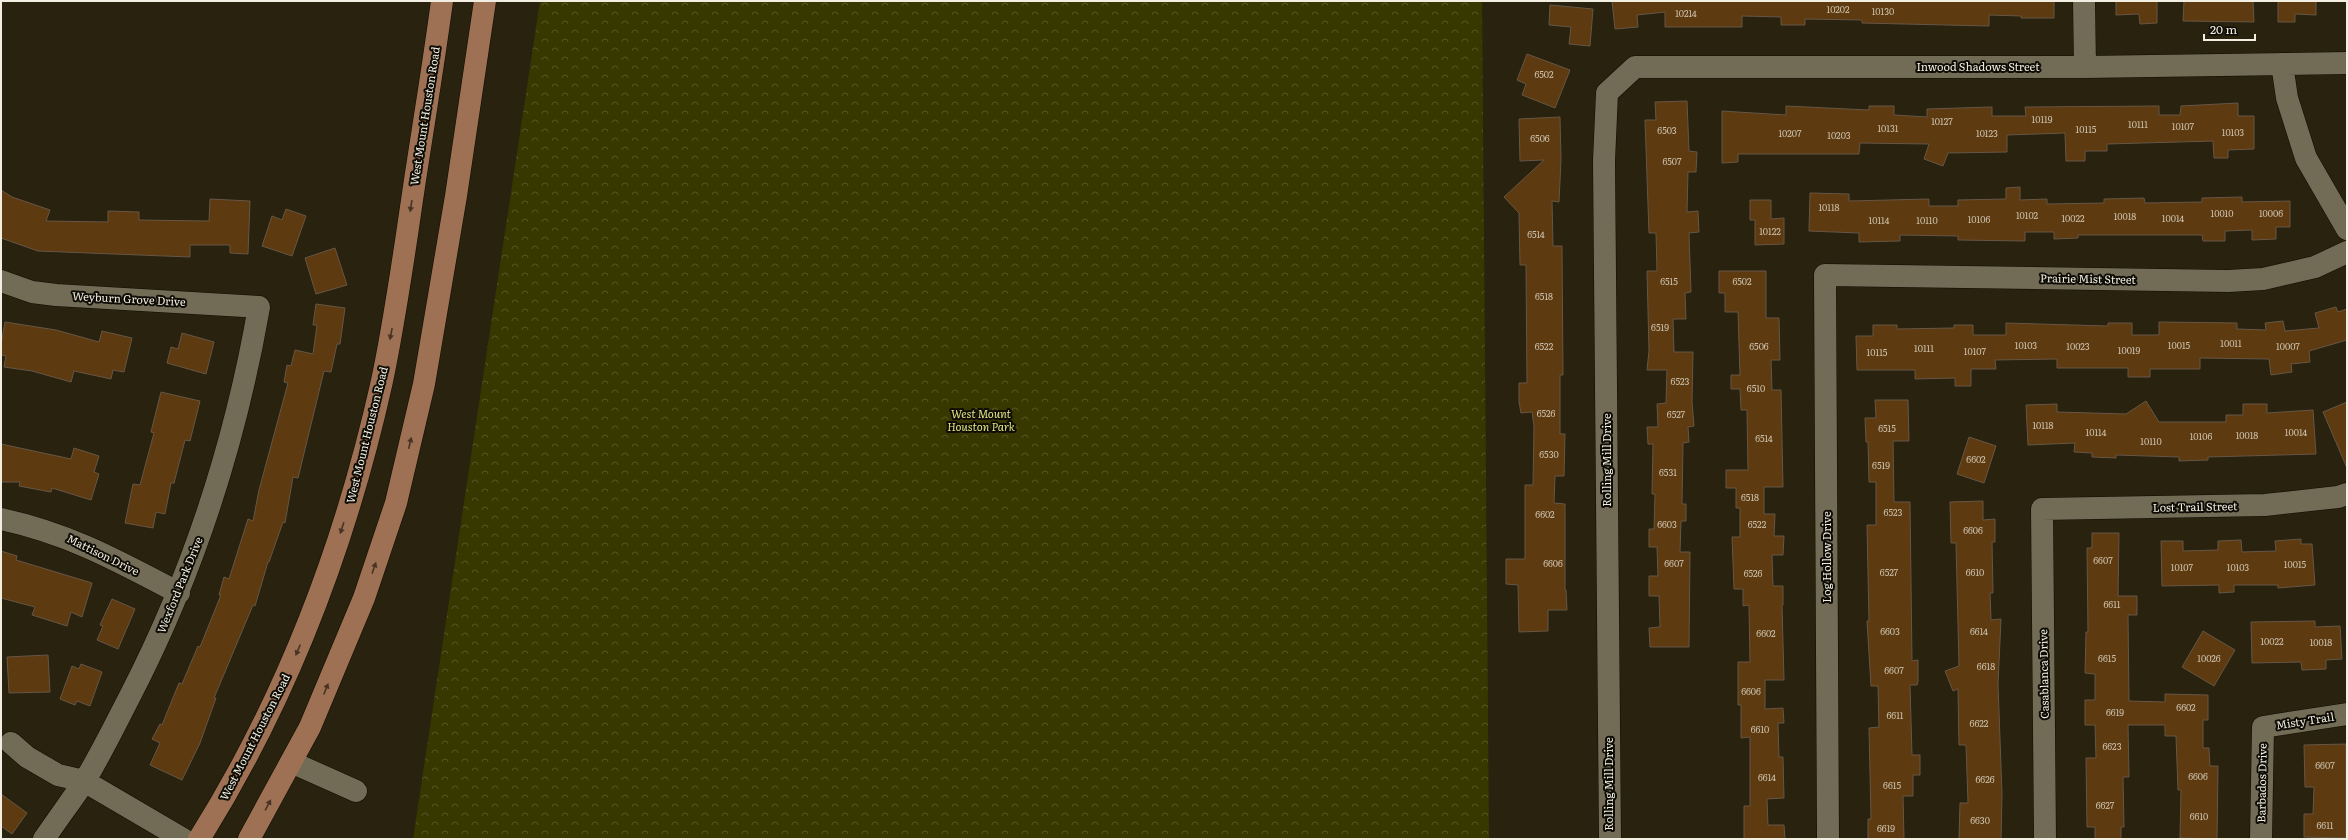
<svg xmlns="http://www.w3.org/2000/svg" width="2348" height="840" font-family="Literata,serif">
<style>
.forest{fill:url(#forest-crowns)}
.building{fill:#5d3a10;stroke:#665645}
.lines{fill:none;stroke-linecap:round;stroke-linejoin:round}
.minor-casing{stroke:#110c00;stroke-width:23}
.major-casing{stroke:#110c00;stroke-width:23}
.minor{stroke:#726c56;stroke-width:22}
.major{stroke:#9e7054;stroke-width:22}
.oneway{fill:#483425}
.labels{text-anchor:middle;stroke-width:4;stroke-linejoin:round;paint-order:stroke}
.number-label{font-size:9px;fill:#cdc2ae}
.street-label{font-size:11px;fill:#f2efe2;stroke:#0e0c05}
.park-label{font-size:11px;font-style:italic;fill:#e0e582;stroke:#0e0c05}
</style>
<defs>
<pattern id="forest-crowns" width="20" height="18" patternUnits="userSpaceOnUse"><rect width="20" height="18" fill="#373800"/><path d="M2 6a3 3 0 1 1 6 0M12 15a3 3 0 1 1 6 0" fill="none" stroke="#545525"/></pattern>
</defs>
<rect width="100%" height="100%" fill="#28220f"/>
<path class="forest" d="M540,1H1482L1489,839H413Z"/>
<path class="building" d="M1612,1H2054V18H2021V16L1989,15V26L1862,23V20L1805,19V25H1781V17L1742,16V27H1665V12L1637,15L1638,27L1615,29Z
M2116,1H2157V23L2140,24L2139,14L2116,15Z
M2184,1H2253L2254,22L2183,21Z
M2278,1H2316V15L2295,14V22H2278Z
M1550,5L1593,9L1590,46L1569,44L1571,27L1549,25Z
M1527,54L1570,70L1555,108L1522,95L1526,84L1517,80Z
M1687,101L1689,151L1697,152L1696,172H1688L1687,212L1698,211L1699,232L1689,233L1691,292L1685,293L1686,319H1673L1674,352H1693L1692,402L1694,426L1688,427L1689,442L1683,443L1682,504H1686V521H1681L1680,552H1690L1689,647H1650L1649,628L1660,627L1659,596H1649V576H1658L1657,547H1649V529H1654L1655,494H1652L1653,444H1648L1647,427H1658L1657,404L1666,403L1667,370H1647L1649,351L1647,271H1657L1656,233H1649L1645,120H1656L1655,102Z
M2238,103V116H2254V149L2228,150V158H2214L2213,141L2107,144V151H2085V161H2066L2065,133L2007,135V152L1948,153L1943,166L1924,159L1929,144L1860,143L1859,154H1738V162L1722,163V111L1786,115V106L1869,110V106H1894V115L1927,117V109L1992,107V116H2026L2025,107L2159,106V115H2180L2181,106Z
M1560,117L1561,160L1559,202L1552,201L1553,246H1562L1563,375H1560V434H1565L1564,476H1555L1554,503L1565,504V590H1566L1567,610H1548V631L1519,632L1518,585L1506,584V559H1525V485H1533L1534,426L1532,412L1521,413L1519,402V383H1527L1526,265H1520L1519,213L1504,197L1544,160L1520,161L1519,119Z
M2020,187V200L2047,199V204L2104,203V199L2144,198L2145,203L2202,202V198L2242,197V202L2290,201V227H2276V239L2252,240V230L2225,231V241H2203L2202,235H2078V238L2054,239V232H2025V241L1958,240V236L1900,235V241L1859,242V233L1809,231L1810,193L1849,194V201L1929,199V206H1958V200L2006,199V188Z
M1,190L12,197L50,210L46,221L108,222V211L139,212V220L209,221L210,199L250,201L248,254L230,253V245H190V257L38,251L1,238Z
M1750,200H1771V219L1784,218V244L1755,245V220H1750Z
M286,209L306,216L292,256L262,246L272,216L282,220Z
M335,248L347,285L316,294L305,258Z
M1719,271H1766V318H1779L1780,360H1771L1772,390H1781L1783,487H1764V514H1775L1774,536H1784L1783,555H1772L1773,586H1783V605H1782L1784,680H1765V709L1783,708L1784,723H1778L1779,757H1783L1784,798L1767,799L1768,825H1784L1785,839H1744V806H1750V737L1741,738V705H1738V662H1750L1749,605L1743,606V589H1734L1732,537H1740V508H1736V488H1726V470H1748L1747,410H1741L1740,389H1731V375H1740L1738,312H1725V293H1719Z
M316,304L345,308L340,344H337L331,372L324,371L298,478L293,477L285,523L283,522L269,562H268L255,606L253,605L214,698H216L200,743L182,780L150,765L160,743L152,739L160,724L162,725L179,683L182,684L198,646L200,647L221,595H219L224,577L229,579L248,519L253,521L259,490L288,383L284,382L287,365L291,366L295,350L313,354L317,325H313Z
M2336,307L2338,312L2347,309V340L2309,351L2310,362L2291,364L2292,372L2271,375L2269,359L2200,358V369H2150V377H2128V368H2057V359L1995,360L1996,369H1971V386H1955V378L1915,379V370H1857L1856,336H1873V325H1897V329L1954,328V325H1973V335H2006V323L2108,326V323H2132V335H2159V322L2237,323V329L2266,330L2265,323L2283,321L2285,331L2319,328L2315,313Z
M5,322L56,330L99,342L102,331L132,338L124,372L113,370L111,379L74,371L71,382L32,371L4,367L6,356L1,355V345Z
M182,333L214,342L206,374L167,363L171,347L178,349Z
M161,392L200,401L190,441L185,440L174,483H171L165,514L156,512L153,528L125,523L133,484L140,485L154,433L151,432Z
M1875,400H1908L1909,441H1893L1894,502H1910L1912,661L1918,660V682L1917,685H1910L1912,755H1920V775H1913V796H1903L1904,839H1868V819H1871L1869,728L1879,727L1878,686H1871L1867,621H1869L1867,525H1876V482H1869L1868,442H1866L1865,418H1876Z
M2146,401L2159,422H2226V415H2243V404H2267V413L2313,410L2316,454L2208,457V460L2179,461V457L2116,455V458L2092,457V453L2074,452L2075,443L2028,445L2026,405L2057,404V412L2126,414Z
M2347,402V468L2323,412Z
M1969,437L1996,446L1984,483L1957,474Z
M1,444L71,459L74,448L99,456L94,472L99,474L91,500L52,488L51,492L19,486L20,482H1Z
M1983,501V520L1995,519V542H1992L1993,593H1990L1991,620L2001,619L1998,684L2002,794L2001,839H1959L1960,803H1968L1966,745H1959L1958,689L1953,691L1945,671L1959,666L1956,543H1951L1950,502Z
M2092,533H2119L2118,596H2137V615H2128L2129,701L2165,702V694L2208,695V720H2203V748H2209L2210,766H2218L2217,839L2180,838L2181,790H2178L2176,736H2165V725H2128L2129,777H2123L2124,827H2121V839H2095V827H2087L2086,758H2096L2095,725H2085V700H2095V674L2085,673L2086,632H2088L2087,548H2092Z
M2301,539V544H2312L2315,585L2278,588V585H2234V592L2219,593V585L2162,586L2161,541H2183V551L2218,550V541L2241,540L2242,552L2276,551L2275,541Z
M1,551L17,556L16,560L92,583L82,617L71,612L67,626L32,615L35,607L1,598Z
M112,599L135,609L118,649L97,640L103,626L100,625Z
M2315,621V627L2340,626L2342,659L2326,660V669L2302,670L2301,662L2252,663L2251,622Z
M2203,631L2235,650L2214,686L2182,667Z
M48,655L50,692L9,693L7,657Z
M81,664L102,672L90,706L77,701L75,705L60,699L72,666L79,669Z
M2346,744V838L2304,837V814H2313L2314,787H2305L2304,745Z
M1,794L27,813L12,834L1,826Z"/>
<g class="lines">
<g class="minor-casing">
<path id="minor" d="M2084,1L2085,67
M2282,64L2287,98L2306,158L2347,229
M1,281L32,292L56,295L259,307C235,445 194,572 130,696C115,725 101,754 84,782C71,801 57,820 44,839
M1,519C70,534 118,561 179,593
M11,743L27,757L58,775L84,781L183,839
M291,762L356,791
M1610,839L1604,161L1607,93L1635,67H2085L2347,63
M1828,839L1825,275L2228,281L2263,279L2315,267L2347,252
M2045,839L2042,509L2265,505L2338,497L2347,494
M2261,839L2263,727L2347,714"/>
</g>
<g class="major-casing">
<path id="major" d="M199,839C287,699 346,543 382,381C396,315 405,247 415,180C424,121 434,61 442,1
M249,839L310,727L364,598L396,503L424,384L456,196L485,1"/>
</g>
<use href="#minor" class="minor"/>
<use href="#major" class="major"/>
</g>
<defs><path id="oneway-solid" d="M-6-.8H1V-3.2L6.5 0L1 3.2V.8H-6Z"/></defs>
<g class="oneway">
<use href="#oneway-solid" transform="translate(411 206) rotate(99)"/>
<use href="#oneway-solid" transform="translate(391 334) rotate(101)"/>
<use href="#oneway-solid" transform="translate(410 443) rotate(-77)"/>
<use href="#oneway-solid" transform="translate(342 528) rotate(108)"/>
<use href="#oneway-solid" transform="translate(374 568) rotate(-71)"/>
<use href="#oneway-solid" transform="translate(298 650) rotate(113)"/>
<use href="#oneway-solid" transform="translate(326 689) rotate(-68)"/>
<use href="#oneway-solid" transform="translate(268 805) rotate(-62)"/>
</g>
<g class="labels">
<g class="number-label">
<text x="1838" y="13">10202</text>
<text x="1883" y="15">10130</text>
<text x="1686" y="17">10214</text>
<text x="1544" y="78">6502</text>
<text x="2042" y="123">10119</text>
<text x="1942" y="125">10127</text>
<text x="2138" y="128">10111</text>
<text x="2183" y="130">10107</text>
<text x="1888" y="132">10131</text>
<text x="2086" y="133">10115</text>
<text x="1667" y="134">6503</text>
<text x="2233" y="136">10103</text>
<text x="1790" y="137">10207</text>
<text x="1987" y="137">10123</text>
<text x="1839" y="139">10203</text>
<text x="1540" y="142">6506</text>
<text x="1672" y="165">6507</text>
<text x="1829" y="211">10118</text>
<text x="2222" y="217">10010</text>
<text x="2271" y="217">10006</text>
<text x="2027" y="219">10102</text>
<text x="2125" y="220">10018</text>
<text x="2073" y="222">10022</text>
<text x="2173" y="222">10014</text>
<text x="1979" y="223">10106</text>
<text x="1879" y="224">10114</text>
<text x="1927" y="224">10110</text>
<text x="1770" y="235">10122</text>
<text x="1536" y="238">6514</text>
<text x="1669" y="285">6515</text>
<text x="1742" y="285">6502</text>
<text x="1544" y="300">6518</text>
<text x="1660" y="331">6519</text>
<text x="2231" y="347">10011</text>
<text x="2026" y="349">10103</text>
<text x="2179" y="349">10015</text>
<text x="1544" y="350">6522</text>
<text x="1759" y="350">6506</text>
<text x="2078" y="350">10023</text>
<text x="2288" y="350">10007</text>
<text x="1924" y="352">10111</text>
<text x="2129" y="354">10019</text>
<text x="1975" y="355">10107</text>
<text x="1877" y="356">10115</text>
<text x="1680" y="385">6523</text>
<text x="1756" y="392">6510</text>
<text x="1546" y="417">6526</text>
<text x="1676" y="418">6527</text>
<text x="2043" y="429">10118</text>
<text x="1887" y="432">6515</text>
<text x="2096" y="436">10114</text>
<text x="2296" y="436">10014</text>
<text x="2247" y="439">10018</text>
<text x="2201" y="440">10106</text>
<text x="1764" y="442">6514</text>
<text x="2151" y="445">10110</text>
<text x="1549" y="458">6530</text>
<text x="1976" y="463">6602</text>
<text x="1881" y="469">6519</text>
<text x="1668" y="476">6531</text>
<text x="1750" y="501">6518</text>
<text x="1893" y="516">6523</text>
<text x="1545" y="518">6602</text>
<text x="1667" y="528">6603</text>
<text x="1757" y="528">6522</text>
<text x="1973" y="534">6606</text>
<text x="2103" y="564">6607</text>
<text x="1553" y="567">6606</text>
<text x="1674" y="567">6607</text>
<text x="2295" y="568">10015</text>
<text x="2182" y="571">10107</text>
<text x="2238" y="571">10103</text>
<text x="1889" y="576">6527</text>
<text x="1975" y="576">6610</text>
<text x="1753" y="577">6526</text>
<text x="2112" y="608">6611</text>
<text x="1890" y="635">6603</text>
<text x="1979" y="635">6614</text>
<text x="1766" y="637">6602</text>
<text x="2272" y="645">10022</text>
<text x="2321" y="646">10018</text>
<text x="2107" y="662">6615</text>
<text x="2209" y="662">10026</text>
<text x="1986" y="670">6618</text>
<text x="1894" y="674">6607</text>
<text x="1751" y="695">6606</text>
<text x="2186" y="711">6602</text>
<text x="2115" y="716">6619</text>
<text x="1895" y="719">6611</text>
<text x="1979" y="727">6622</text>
<text x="1760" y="733">6610</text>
<text x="2112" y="750">6623</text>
<text x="2325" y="769">6607</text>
<text x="2198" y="780">6606</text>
<text x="1767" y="781">6614</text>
<text x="1985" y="783">6626</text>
<text x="1892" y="789">6615</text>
<text x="2105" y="809">6627</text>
<text x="2199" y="820">6610</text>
<text x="1980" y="824">6630</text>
<text x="2325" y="829">6611</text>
<text x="1886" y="832">6619</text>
</g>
<g class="street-label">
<text x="1978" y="71">Inwood Shadows Street</text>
<text transform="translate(425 116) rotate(-81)" y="4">West Mount Houston Road</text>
<text transform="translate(2088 279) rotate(1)" y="4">Prairie Mist Street</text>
<text transform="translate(129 299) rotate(3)" y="4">Weyburn Grove Drive</text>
<text transform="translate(367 435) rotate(-76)" y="4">West Mount Houston Road</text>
<text transform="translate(1607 460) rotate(-90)" y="4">Rolling Mill Drive</text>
<text transform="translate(2195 507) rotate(-1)" y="4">Lost Trail Street</text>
<text transform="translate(103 555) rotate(26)" y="4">Mattison Drive</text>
<text transform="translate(1827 557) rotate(-90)" y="4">Log Hollow Drive</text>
<text transform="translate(180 585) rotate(-68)" y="4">Wexford Park Drive</text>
<text transform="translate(2044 674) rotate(-91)" y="4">Casablanca Drive</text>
<text transform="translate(2305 721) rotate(-9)" y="4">Misty Trail</text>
<text transform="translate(255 737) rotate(-63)" y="4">West Mount Houston Road</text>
<text transform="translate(2262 783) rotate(-89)" y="4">Barbados Drive</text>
<text transform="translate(1609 784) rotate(-90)" y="4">Rolling Mill Drive</text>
</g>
<g class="park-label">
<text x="981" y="418">West Mount<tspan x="981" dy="13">Houston Park</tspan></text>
</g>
</g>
<rect width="2348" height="840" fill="none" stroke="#f2efe2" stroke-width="4"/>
<path d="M2204 34v6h51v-6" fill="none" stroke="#f2efe2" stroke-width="2"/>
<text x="2210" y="34" font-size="12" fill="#f2efe2" stroke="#0e0c05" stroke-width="3" paint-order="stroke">20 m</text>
</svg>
